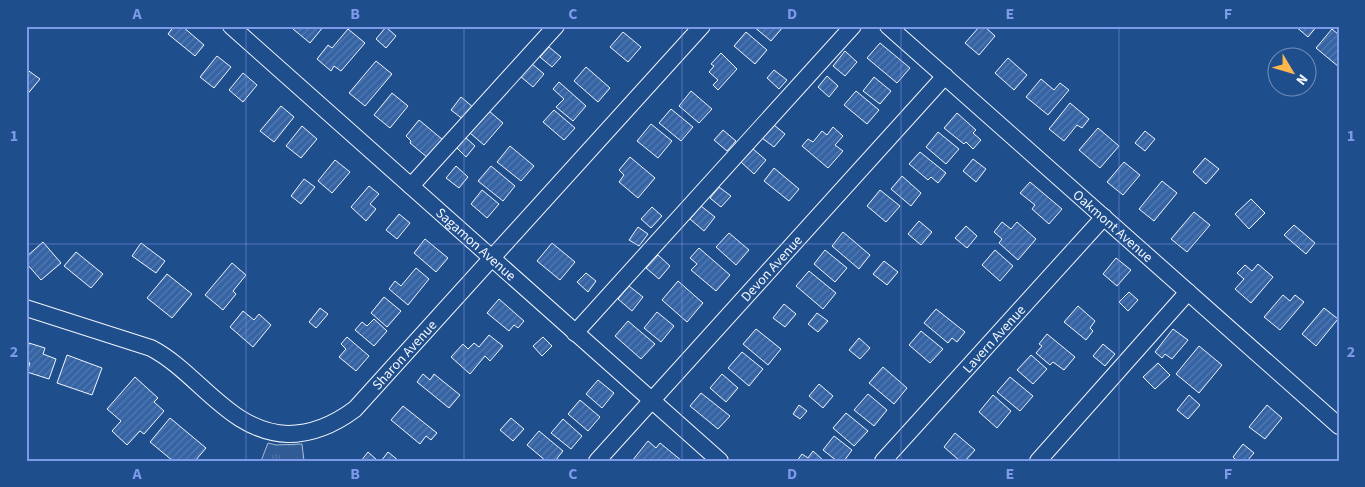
<svg xmlns="http://www.w3.org/2000/svg" width="1365" height="487" font-family="'Source Sans 3',sans-serif">
<style>
.grass{fill:url(#grass-tufts);stroke:#a8bbd7}
.building{fill:url(#building-hatch);stroke:#f2f6ff}
.lines{fill:none;stroke-linecap:round;stroke-linejoin:round}
.minor-casing{stroke:#f2f6ff;stroke-width:18}
.minor{stroke:#1f4e8c;stroke-width:16}
.grid{fill:none;stroke:#7d9aea;stroke-width:1;stroke-opacity:0.55}
.labels{text-anchor:middle;stroke-width:4;stroke-linejoin:round;paint-order:stroke}
.street-label{font-size:14px;fill:#f2f6ff;stroke:#1f4e8c}
.neatline{fill:none;stroke:#7d9aea;stroke-width:2}
.grid-label{font-size:16px;text-anchor:middle;font-weight:bold;fill:#7d9aea}
</style>
<defs>
<pattern id="grass-tufts" width="24" height="20" patternUnits="userSpaceOnUse" patternTransform="scale(1.25)"><rect width="24" height="20" fill="#305b95"/><path d="M3 7l-1-3M5 7V3M7 7l1-3M15 17l-1-3M17 17v-4M19 17l1-3" fill="none" stroke="#4e73a5"/></pattern>
<pattern id="building-hatch" width="6" height="6" patternUnits="userSpaceOnUse" patternTransform="scale(1.25)"><rect width="6" height="6" fill="#3563a3"/><path d="M-1 1l2-2M0 6l6-6M5 7l2-2" fill="none" stroke="#537ab1"/></pattern>
</defs>
<rect width="100%" height="100%" fill="#1f4e8c"/>
<path class="grass" d="M268,443L276,445L302,444L304,461H261Z"/>
<path class="building" d="M174,26H182L204,45L195,56L168,34Z
M295,26H324L310,43L293,29Z
M753,26H784L771,41Z
M980,26H984L995,36L979,55L965,43Z
M1295,26H1317L1308,37Z
M386,27L396,36L386,48L376,39Z
M348,29L365,43L341,71L334,66L331,71L317,59L328,45L332,48Z
M1332,29L1339,35V67L1316,48Z
M623,32L641,47L628,62L610,47Z
M746,32L767,50L755,64L734,46Z
M880,43L910,68L897,83L867,58Z
M549,47L561,57L552,67L540,57Z
M845,51L857,62L845,76L833,66Z
M721,53L737,69L718,90L713,85L718,80L709,72L714,66L711,64Z
M217,56L231,67L214,88L200,77Z
M1008,58L1027,75L1014,90L995,73Z
M376,61L392,74L365,106L349,93Z
M531,63L544,74L533,87L520,76Z
M586,67L610,88L598,102L574,81Z
M26,69L40,79L26,96Z
M774,70L787,80L779,89L767,78Z
M243,73L257,85L243,102L229,90Z
M827,76L838,86L829,97L818,87Z
M874,77L891,91L880,104L863,91Z
M1041,79L1054,90L1060,83L1069,90L1048,115L1026,97Z
M559,82L586,106L573,121L556,107L564,99L553,89Z
M691,91L712,109L699,123L679,106Z
M856,91L879,110L867,124L844,105Z
M392,93L408,106L390,128L374,115Z
M461,97L474,108L464,120L451,110Z
M1070,103L1089,119L1082,128L1077,125L1064,141L1049,129Z
M281,106L294,117L274,142L260,131Z
M671,109L693,127L681,141L659,123Z
M554,110L575,128L564,140L543,122Z
M489,111L503,123L484,145L470,133Z
M957,113L976,130L973,133L981,140L973,149L966,142L964,144L944,128Z
M419,120L443,140L428,158L410,143L411,141L406,136Z
M651,124L672,141L658,158L637,141Z
M774,125L785,134L774,147L762,138Z
M302,126L317,139L301,158L286,146Z
M833,127L843,136L835,145L843,151L828,168L802,146L808,139L813,142L822,131L827,135Z
M1098,128L1119,146L1100,168L1079,150Z
M723,130L736,141L727,151L714,140Z
M1145,131L1155,139L1145,151L1135,143Z
M938,132L959,149L946,164L926,147Z
M465,137L475,146L466,157L456,147Z
M510,146L534,166L521,181L497,162Z
M753,149L766,160L754,174L741,162Z
M920,152L946,173L938,183L931,177L928,180L909,164Z
M630,157L655,178L638,198L619,182L624,175L619,170Z
M1205,158L1219,169L1206,184L1193,172Z
M973,159L986,169L976,182L963,171Z
M335,160L350,172L332,193L318,181Z
M1124,162L1140,175L1123,195L1107,182Z
M456,166L468,177L459,188L446,178Z
M491,166L515,186L503,201L478,181Z
M774,168L799,189L789,201L764,181Z
M902,176L921,193L911,206L891,189Z
M304,179L315,187L301,204L291,196Z
M1162,181L1177,193L1154,221L1139,209Z
M1030,182L1062,209L1049,224L1032,209L1035,205L1020,193Z
M369,186L379,194L370,204L376,209L366,221L351,207Z
M719,187L731,196L721,207L710,198Z
M482,190L499,204L487,218L471,204Z
M880,190L900,206L886,222L867,206Z
M1251,199L1265,213L1249,229L1235,214Z
M701,206L715,217L704,231L690,219Z
M652,207L662,216L651,228L641,219Z
M1194,212L1210,225L1187,252L1171,239Z
M399,214L410,223L397,239L386,230Z
M919,221L932,232L921,245L908,234Z
M1002,222L1011,229L1017,222L1036,239L1018,260L999,243L1002,239L994,232Z
M1294,225L1315,243L1306,254L1284,235Z
M966,226L977,236L967,248L955,238Z
M638,227L648,234L639,246L629,240Z
M843,232L870,255L859,269L832,246Z
M729,233L749,250L736,265L716,247Z
M425,239L448,258L436,272L414,253Z
M43,242L61,263L41,280L26,263V257Z
M141,243L165,261L156,273L132,256Z
M552,243L575,262L560,280L537,261Z
M699,248L730,275L716,291L691,270L697,264L690,258Z
M825,250L847,268L835,282L814,264Z
M995,250L1013,266L1000,281L982,265Z
M76,252L103,274L91,288L64,266Z
M658,255L670,266L659,279L646,268Z
M1116,258L1131,270L1117,286L1103,274Z
M884,261L898,272L887,285L873,274Z
M232,263L246,275L233,291L236,294L223,310L205,295Z
M1258,264L1273,277L1251,303L1235,289L1244,279L1237,273L1245,265L1252,271Z
M416,268L429,279L408,305L389,289L395,281L401,286Z
M809,271L836,293L823,309L796,286Z
M586,273L596,281L588,292L577,282Z
M167,274L192,294L172,318L147,298Z
M678,281L703,303L687,322L662,300Z
M629,286L643,297L632,311L618,299Z
M1129,292L1138,300L1128,311L1119,302Z
M1283,295L1290,301L1295,295L1304,302L1280,330L1264,317Z
M384,297L401,311L387,327L371,313Z
M499,299L524,321L518,328L514,325L509,331L487,313Z
M784,304L796,314L785,327L773,318Z
M1078,306L1095,321L1090,328L1093,331L1086,340L1064,322Z
M320,308L328,314L316,328L309,322Z
M1324,308L1338,319L1316,346L1302,334Z
M936,309L965,332L957,342L952,338L948,343L924,323Z
M243,311L254,320L259,314L271,325L253,347L230,327Z
M657,312L674,326L661,342L644,328Z
M817,313L828,321L818,332L808,324Z
M374,319L387,331L374,346L355,330L362,322L367,326Z
M628,321L655,344L641,359L615,336Z
M756,329L781,349L768,365L743,344Z
M1173,329L1188,340L1172,359L1165,354L1162,358L1155,352Z
M921,331L943,349L930,363L909,345Z
M1047,334L1075,357L1064,370L1053,362L1050,365L1036,353L1042,346L1039,344Z
M489,335L503,346L490,361L485,356L470,374L451,357L463,344L468,349L474,343L479,347Z
M347,337L369,356L356,371L339,357L346,349L341,344Z
M543,337L552,346L542,356L533,346Z
M859,338L870,348L860,359L849,350Z
M29,343L45,348L43,354L56,359L49,379L27,372L30,363L26,361Z
M1103,344L1115,354L1105,366L1093,356Z
M1199,346L1222,365L1199,393L1176,374Z
M742,352L763,369L749,386L728,368Z
M67,355L102,368L92,395L57,383Z
M1031,355L1047,369L1033,384L1017,370Z
M1158,363L1170,375L1155,389L1143,377Z
M883,367L907,388L894,404L869,383Z
M423,374L430,380L434,374L460,395L449,408L417,382Z
M722,374L738,388L726,402L710,388Z
M135,377L158,398L154,402L164,411L144,434L140,431L127,445L112,431L121,421L107,409Z
M1010,377L1033,396L1020,411L997,392Z
M598,380L614,393L602,408L586,394Z
M819,384L833,396L823,408L809,396Z
M701,393L730,416L718,429L690,406Z
M868,394L887,410L874,426L854,410Z
M993,395L1011,411L997,428L979,412Z
M1189,395L1200,405L1188,419L1177,410Z
M580,400L600,417L588,431L568,414Z
M799,405L807,411L800,419L793,414Z
M1267,405L1282,418L1265,439L1249,427Z
M403,406L437,433L431,440L426,436L420,444L391,420Z
M846,413L868,431L854,446L833,428Z
M170,418L206,448L195,461H173L150,442Z
M511,418L524,429L513,441L500,430Z
M563,419L582,436L571,449L551,433Z
M539,431L563,451L555,461H546L527,445Z
M955,433L975,450L965,461H960L944,447Z
M834,436L852,450L844,461H837L823,450Z
M648,441L656,448L660,443L682,461H632Z
M1243,444L1254,453L1247,461H1237L1233,457Z
M813,451L824,461H797L802,454L808,458Z
M368,452L378,461H361Z
M388,452L399,461H381Z"/>
<g class="lines">
<g class="minor-casing">
<g id="minor">
<path id="s1" d="M231,26L720,461"/>
<path id="s2" d="M888,26L1339,426"/>
<path d="M411,186L556,26"/>
<path id="s3" d="M26,308L151,348C199,373 229,432 288,434C314,434 335,424 355,409L702,26"/>
<path d="M575,333L853,26"/>
<path id="s4" d="M597,461L945,76"/>
<path id="s5" d="M883,461L1104,217"/>
<path d="M1038,461L1188,292"/>
</g>
</g>
<use href="#minor" class="minor"/>
</g>
<path class="grid" d="M246,26V461M464,26V461M682,26V461M901,26V461M1119,26V461M26,244H1339"/>
<g class="labels">
<g class="street-label">
<text dy="5" stroke="none"><textPath href="#s2" startOffset="301">Oakmont Avenue</textPath></text>
<text dy="5" stroke="none"><textPath href="#s1" startOffset="328">Sagamon Avenue</textPath></text>
<text dy="5" stroke="none"><textPath href="#s4" startOffset="260">Devon Avenue</textPath></text>
<text dy="5" stroke="none"><textPath href="#s5" startOffset="165">Lavern Avenue</textPath></text>
<text dy="5" stroke="none"><textPath href="#s3" startOffset="442">Sharon Avenue</textPath></text>
</g>
</g>
<rect width="1365" height="487" fill="none" stroke="#1f4e8c" stroke-width="55"/>
<g transform="translate(1292 72) rotate(128)"><circle r="24" fill="#1f4e8c" stroke="#7391ba"/>
<path d="M0-4L9 19L0 12L-9 19Z" fill="#ffb74d"/>
<text y="-8" font-size="14" font-weight="bold" text-anchor="middle" fill="#f2f6ff">N</text>
</g>
<rect x="28" y="28" width="1310" height="432" class="neatline"/>
<g class="grid-label">
<text x="137" y="19">A</text>
<text x="355" y="19">B</text>
<text x="573" y="19">C</text>
<text x="792" y="19">D</text>
<text x="1010" y="19">E</text>
<text x="1228" y="19">F</text>
<text x="14" y="141">1</text>
<text x="1351" y="141">1</text>
<text x="14" y="357">2</text>
<text x="1351" y="357">2</text>
<text x="137" y="479">A</text>
<text x="355" y="479">B</text>
<text x="573" y="479">C</text>
<text x="792" y="479">D</text>
<text x="1010" y="479">E</text>
<text x="1228" y="479">F</text>
</g>
</svg>
